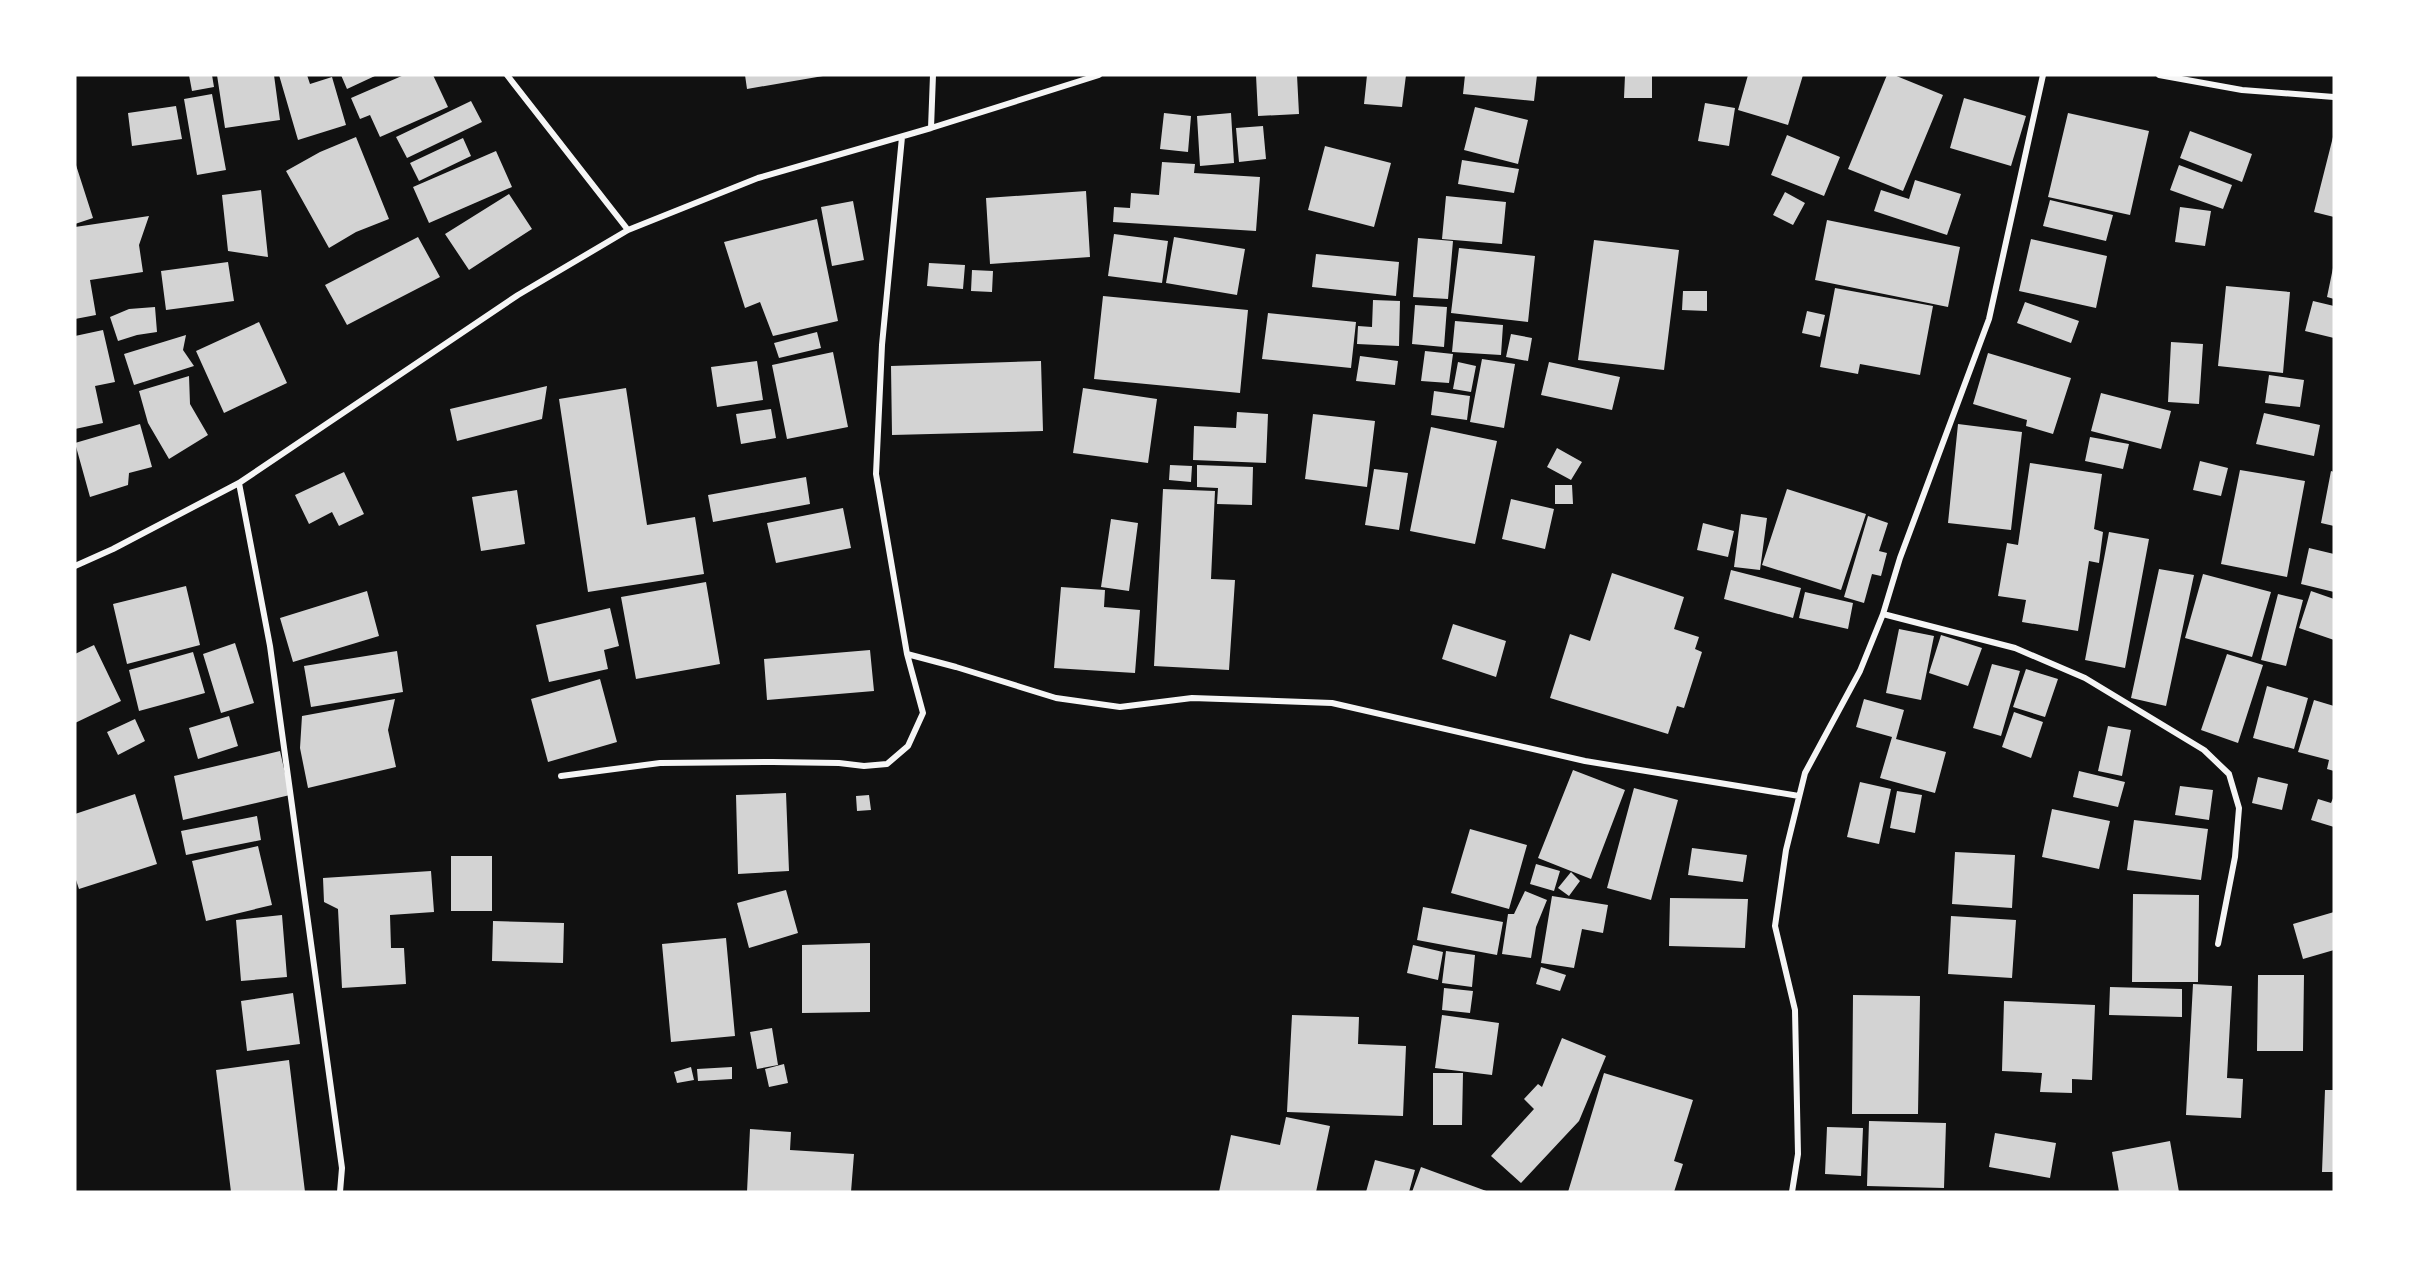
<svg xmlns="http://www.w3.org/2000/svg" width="2409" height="1267" font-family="'PT Sans',sans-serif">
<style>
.building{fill:#d3d3d3}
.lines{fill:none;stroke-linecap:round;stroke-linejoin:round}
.minor{stroke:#f5f5f5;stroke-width:6}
</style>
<rect width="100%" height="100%" fill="#111"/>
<path class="building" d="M189,75H212L214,87L192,91Z
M217,75H274L280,120L225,128Z
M279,75H307L310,84L332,77L346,125L298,140Z
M341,75H377L347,89Z
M404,75H433L448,107L380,137L370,115L360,119L351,98Z
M745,75H823V76L747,89Z
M1256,75H1297L1299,114L1258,116Z
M1367,75H1406L1402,107L1364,104Z
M1465,75H1537L1534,101L1463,94Z
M1625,75H1652V98H1624Z
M1748,75H1803L1788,125L1738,110Z
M1887,75H1894L1943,95L1903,191L1848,169Z
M212,94L226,170L197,175L184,99Z
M1964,98L2026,116L2011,166L1950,148Z
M471,101L482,122L407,158L396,137Z
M1705,103L1735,108L1729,146L1698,141Z
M176,106L182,139L132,146L128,113Z
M1475,107L1528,120L1518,164L1464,150Z
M1164,113L1191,116L1188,152L1160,149Z
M1231,113L1234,163L1200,166L1197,116Z
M2068,113L2149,131L2130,215L2048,197Z
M1263,126L1266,159L1239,162L1236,128Z
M2190,131L2252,154L2242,182L2180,158Z
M1787,135L1840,157L1824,196L1771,175Z
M356,137L389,219L356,232L329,248L286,171L320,152Z
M2333,137H2334V217L2314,212Z
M463,138L471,156L419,181L410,163Z
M1325,146L1391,163L1374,227L1308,210Z
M496,151L512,187L429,223L413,187Z
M1462,160L1519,169L1514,193L1458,184Z
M75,162L93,218L75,224Z
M1162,162L1195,164L1194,173L1260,177L1256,231L1113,222L1114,207L1130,208L1131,193L1159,195Z
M2179,165L2232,185L2223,209L2170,190Z
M1915,180L1961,194L1947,235L1874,211L1881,190L1909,199Z
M261,190L268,257L228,251L222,195Z
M1086,191L1090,257L990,264L986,198Z
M1785,192L1805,203L1793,225L1773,215Z
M509,194L532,229L469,270L445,234Z
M1446,196L1506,202L1502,244L1442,239Z
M2050,200L2113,215L2106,241L2043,226Z
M853,201L864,260L832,266L821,207Z
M2180,207L2211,211L2205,246L2175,242Z
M149,216L139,245L143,272L90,280L96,315L75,319V227Z
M817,219L838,321L773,336L760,302L745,308L724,242Z
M1827,220L1960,247L1948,307L1815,280Z
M1114,234L1168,241L1162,283L1108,276Z
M418,237L440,277L347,325L325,285Z
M1174,237L1245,249L1237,295L1166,283Z
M1418,238L1453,241L1448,299L1413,297Z
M2031,239L2107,256L2096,308L2019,291Z
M1594,240L1679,250L1664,370L1578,360Z
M1459,248L1535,256L1528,322L1451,313Z
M1316,254L1399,262L1396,296L1312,287Z
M228,262L234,301L166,310L161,271Z
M929,263L965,265L963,289L927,286Z
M2333,268H2334V299L2327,297Z
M972,270L993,271L992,292L971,291Z
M2226,286L2290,292L2283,373L2218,366Z
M1835,288L1933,306L1920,375L1860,364L1858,374L1820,367Z
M1683,291H1707V311L1682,310Z
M1103,296L1248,310L1240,393L1094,379Z
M1373,300L1400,301L1399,346L1357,344L1358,326L1372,327Z
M2313,301L2334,306V338L2305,331Z
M2025,302L2079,321L2071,343L2017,323Z
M1415,305L1447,307L1444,347L1412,344Z
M155,307L157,332L137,335L118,341L110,317L129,309Z
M1807,311L1825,315L1820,337L1802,333Z
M1268,313L1356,322L1351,368L1262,359Z
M1455,321L1503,325L1501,355L1452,352Z
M259,322L287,383L224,413L196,351Z
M103,330L115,382L95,386L103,423L75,429V336Z
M817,332L821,348L779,358L774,343Z
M1511,334L1532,338L1528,361L1506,357Z
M186,335L183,350L194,366L134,385L124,354Z
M2171,342L2203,344L2199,404L2168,402Z
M1425,351L1453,354L1449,383L1421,381Z
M833,352L848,427L787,439L772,365Z
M1988,353L2071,378L2053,434L2026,426L2027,420L1973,404Z
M1360,356L1398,361L1395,385L1356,381Z
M1482,359L1515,364L1504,428L1470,422Z
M757,361L763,400L717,407L711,367Z
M1041,361L1043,431L892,435L891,366Z
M1458,362L1476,366L1471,392L1453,389Z
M1549,362L1620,377L1612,410L1541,395Z
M2269,375L2304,380L2300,407L2265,403Z
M189,376L190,404L208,435L169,459L148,423L139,391Z
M547,386L542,419L457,441L450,409Z
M626,388L647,525L695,517L704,574L588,592L559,399Z
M1083,388L1157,399L1148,463L1073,453Z
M1434,391L1470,396L1467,420L1431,415Z
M2101,393L2171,411L2161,449L2091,431Z
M771,409L776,438L741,444L736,414Z
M1237,412L1268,414L1266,463L1193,460L1194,426L1236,428Z
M2264,413L2320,425L2314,456L2256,444Z
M1313,414L1375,421L1367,487L1305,479Z
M140,424L152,467L129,473L128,485L90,497L75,443Z
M1958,424L2022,432L2011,530L1948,523Z
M1431,427L1497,441L1475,544L1410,531Z
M2090,437L2129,444L2123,469L2085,461Z
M1557,448L1582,462L1571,480L1547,467Z
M2200,461L2228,468L2221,496L2193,490Z
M2030,463L2102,474L2094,529L2103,532L2099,563L2089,561L2078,631L2022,622L2026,600L1998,596L2007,543L2018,545Z
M1170,465L1192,466L1191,482L1169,480Z
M1197,465L1253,467L1252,505L1217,504L1218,488L1197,487Z
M1374,469L1408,473L1399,530L1365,525Z
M2240,470L2305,481L2287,577L2221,564Z
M2331,471L2334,472V526L2321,523Z
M344,472L364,514L339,526L332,512L309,524L295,495Z
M806,477L810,504L713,522L708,495Z
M1555,485H1572L1573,504H1555Z
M1163,489L1215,491L1211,579L1235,580L1229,670L1154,666Z
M1787,489L1866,514L1841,590L1762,565Z
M517,490L525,544L481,551L472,497Z
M1511,499L1554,509L1545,549L1502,539Z
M843,508L851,548L776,563L767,523Z
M1741,514L1767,518L1760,570L1734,567Z
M1868,516L1888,523L1879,551L1887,553L1881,576L1872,574L1864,603L1844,597Z
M1111,519L1138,523L1129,591L1101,587Z
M1703,523L1734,531L1728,557L1697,550Z
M2109,532L2149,539L2125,668L2085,660Z
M2309,548L2334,554V592L2301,584Z
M2159,569L2194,575L2166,706L2131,698Z
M1731,570L1801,588L1793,618L1724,599Z
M1612,573L1684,597L1674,629L1699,637L1695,649L1702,652L1684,708L1677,706L1668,734L1550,698L1570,634L1590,641Z
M2203,574L2271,592L2252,657L2185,638Z
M706,582L720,664L636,679L621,597Z
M186,586L200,645L127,664L113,604Z
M1061,587L1105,590L1104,607L1140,610L1135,673L1054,668Z
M367,591L379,636L293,662L280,618Z
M2311,591L2334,599V640L2299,628Z
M1805,592L1853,603L1848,629L1799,618Z
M2278,594L2303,600L2286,666L2261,660Z
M610,608L619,646L604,650L608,669L549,682L536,625Z
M1453,624L1506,641L1496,677L1442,659Z
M1899,629L1934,636L1921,700L1886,693Z
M1941,635L1982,648L1968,686L1929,673Z
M235,643L254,703L221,713L203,654Z
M94,645L121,701L75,723V654Z
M870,650L874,691L767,700L764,659Z
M397,651L403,692L311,707L304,666Z
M193,652L205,693L139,711L129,670Z
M2227,654L2263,665L2238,743L2201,730Z
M1992,664L2020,671L2001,736L1973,728Z
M2026,669L2058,679L2045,717L2013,707Z
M600,679L617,742L548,762L531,699Z
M2267,686L2308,698L2294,749L2253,738Z
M395,699L388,730L396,767L308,788L300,748L302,716Z
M1864,699L1904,710L1896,739L1946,752L1935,793L1880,778L1892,737L1856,727Z
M2314,700L2334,706V771L2327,769L2329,760L2298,752Z
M2014,712L2043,722L2031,758L2002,747Z
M229,716L238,746L198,759L189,728Z
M135,719L145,741L118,755L107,732Z
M2108,726L2131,730L2122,776L2098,771Z
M280,751L290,795L183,820L174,776Z
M1573,770L1625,790L1591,879L1538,858Z
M2079,771L2125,782L2118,807L2073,797Z
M2258,777L2288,784L2282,810L2252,803Z
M1860,782L1891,789L1879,844L1847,837Z
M2180,786L2213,790L2209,820L2175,815Z
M1634,788L1678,800L1651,900L1607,888Z
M1897,791L1922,795L1915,833L1890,828Z
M786,793L789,871L738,874L736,795Z
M135,794L157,864L79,889L75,877V814Z
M869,795L871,810L857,811L856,796Z
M2334,796V827L2311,820L2318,799L2331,803Z
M2052,809L2110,821L2099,869L2042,857Z
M257,816L261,840L186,855L181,831Z
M2134,820L2208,829L2201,880L2127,870Z
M1470,829L1527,845L1509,909L1451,893Z
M258,846L272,905L206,921L192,861Z
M1692,848L1747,855L1743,882L1688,875Z
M1955,852L2015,855L2012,908L1952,904Z
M451,856H492V911H451Z
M1536,864L1560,871L1554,891L1530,884Z
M431,871L434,912L390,915L391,948H404L406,984L342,988L338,909L324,902L323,878Z
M1571,872L1580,881L1569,896L1558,888Z
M786,890L798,933L749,948L737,903Z
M1525,891L1547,900L1536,927L1531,958L1502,954L1508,914H1514Z
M2133,894L2199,895L2198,982H2132Z
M1552,896L1608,905L1603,933L1582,929L1574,968L1541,963Z
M1670,898L1748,899L1745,948L1669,946Z
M1423,907L1503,922L1497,955L1417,940Z
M2334,912V950L2303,959L2293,924Z
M282,915L287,977L241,981L236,920Z
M1951,916L2016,920L2012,978L1948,974Z
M493,921L564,923L563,963L492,961Z
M726,938L735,1036L671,1042L662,944Z
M870,943V1012L802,1013V945Z
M1413,945L1443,952L1438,980L1407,973Z
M1446,951L1475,955L1472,987L1442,983Z
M1541,967L1566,975L1560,991L1536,984Z
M2258,975H2304L2303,1051H2257Z
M2193,984L2232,986L2227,1078L2243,1079L2241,1118L2186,1115Z
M2110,987L2182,989V1017L2109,1015Z
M1444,988L1473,991L1470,1013L1442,1010Z
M293,993L300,1044L247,1051L241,1001Z
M1853,995L1920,996L1918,1114H1852Z
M2004,1001L2095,1005L2092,1080L2072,1079V1093L2040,1092L2042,1073L2002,1071Z
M1292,1015L1359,1017L1358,1044L1406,1046L1403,1116L1287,1112Z
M1442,1015L1499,1023L1492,1075L1435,1068Z
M772,1028L778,1065L757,1069L750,1032Z
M1562,1038L1606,1056L1579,1121L1521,1183L1491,1156L1534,1109L1524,1099L1538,1084L1542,1087Z
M289,1060L305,1192H231L216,1070Z
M784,1064L788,1083L769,1087L765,1069Z
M691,1067L694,1080L677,1083L674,1072Z
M732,1067V1079L698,1081L697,1069Z
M1433,1073H1463L1462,1125H1433Z
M1604,1073L1693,1100L1674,1161L1683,1164L1674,1192H1568Z
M2325,1090H2334V1172H2322Z
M1286,1117L1330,1126L1316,1192H1219L1231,1135L1280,1145Z
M1869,1121L1946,1123L1944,1188L1867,1186Z
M1827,1127L1863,1128L1861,1176L1825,1174Z
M750,1129L791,1132L790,1150L854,1154L851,1192H747Z
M1995,1133L2056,1143L2050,1178L1989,1167Z
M2170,1141L2179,1192H2119L2112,1152Z
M1375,1160L1415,1170L1409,1192H1366Z
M1421,1167L1489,1192H1412Z"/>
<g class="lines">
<path class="minor" d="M507,75L628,230
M2159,75L2242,90L2334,97
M931,128L933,75
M902,137L882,345L876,474L907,654L956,667L1056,698L1120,707L1192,698L1332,703L1585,761L1799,796
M239,483L270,646L342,1168L340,1192
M75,566L113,549L239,483L518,295L628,230L758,178L931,128L1099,75
M1883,614L2015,648L2085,678L2204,750L2229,774L2239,808L2235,857L2218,944
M561,776L660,763L773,762L839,763L864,766L887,764L908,746L923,713L907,654
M1792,1192L1798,1154L1795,1010L1775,926L1786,850L1805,773L1860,671L1883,614L1900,558L1989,319L2043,75"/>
</g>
<rect width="2409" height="1267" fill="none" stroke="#ffffff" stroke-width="153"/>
</svg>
